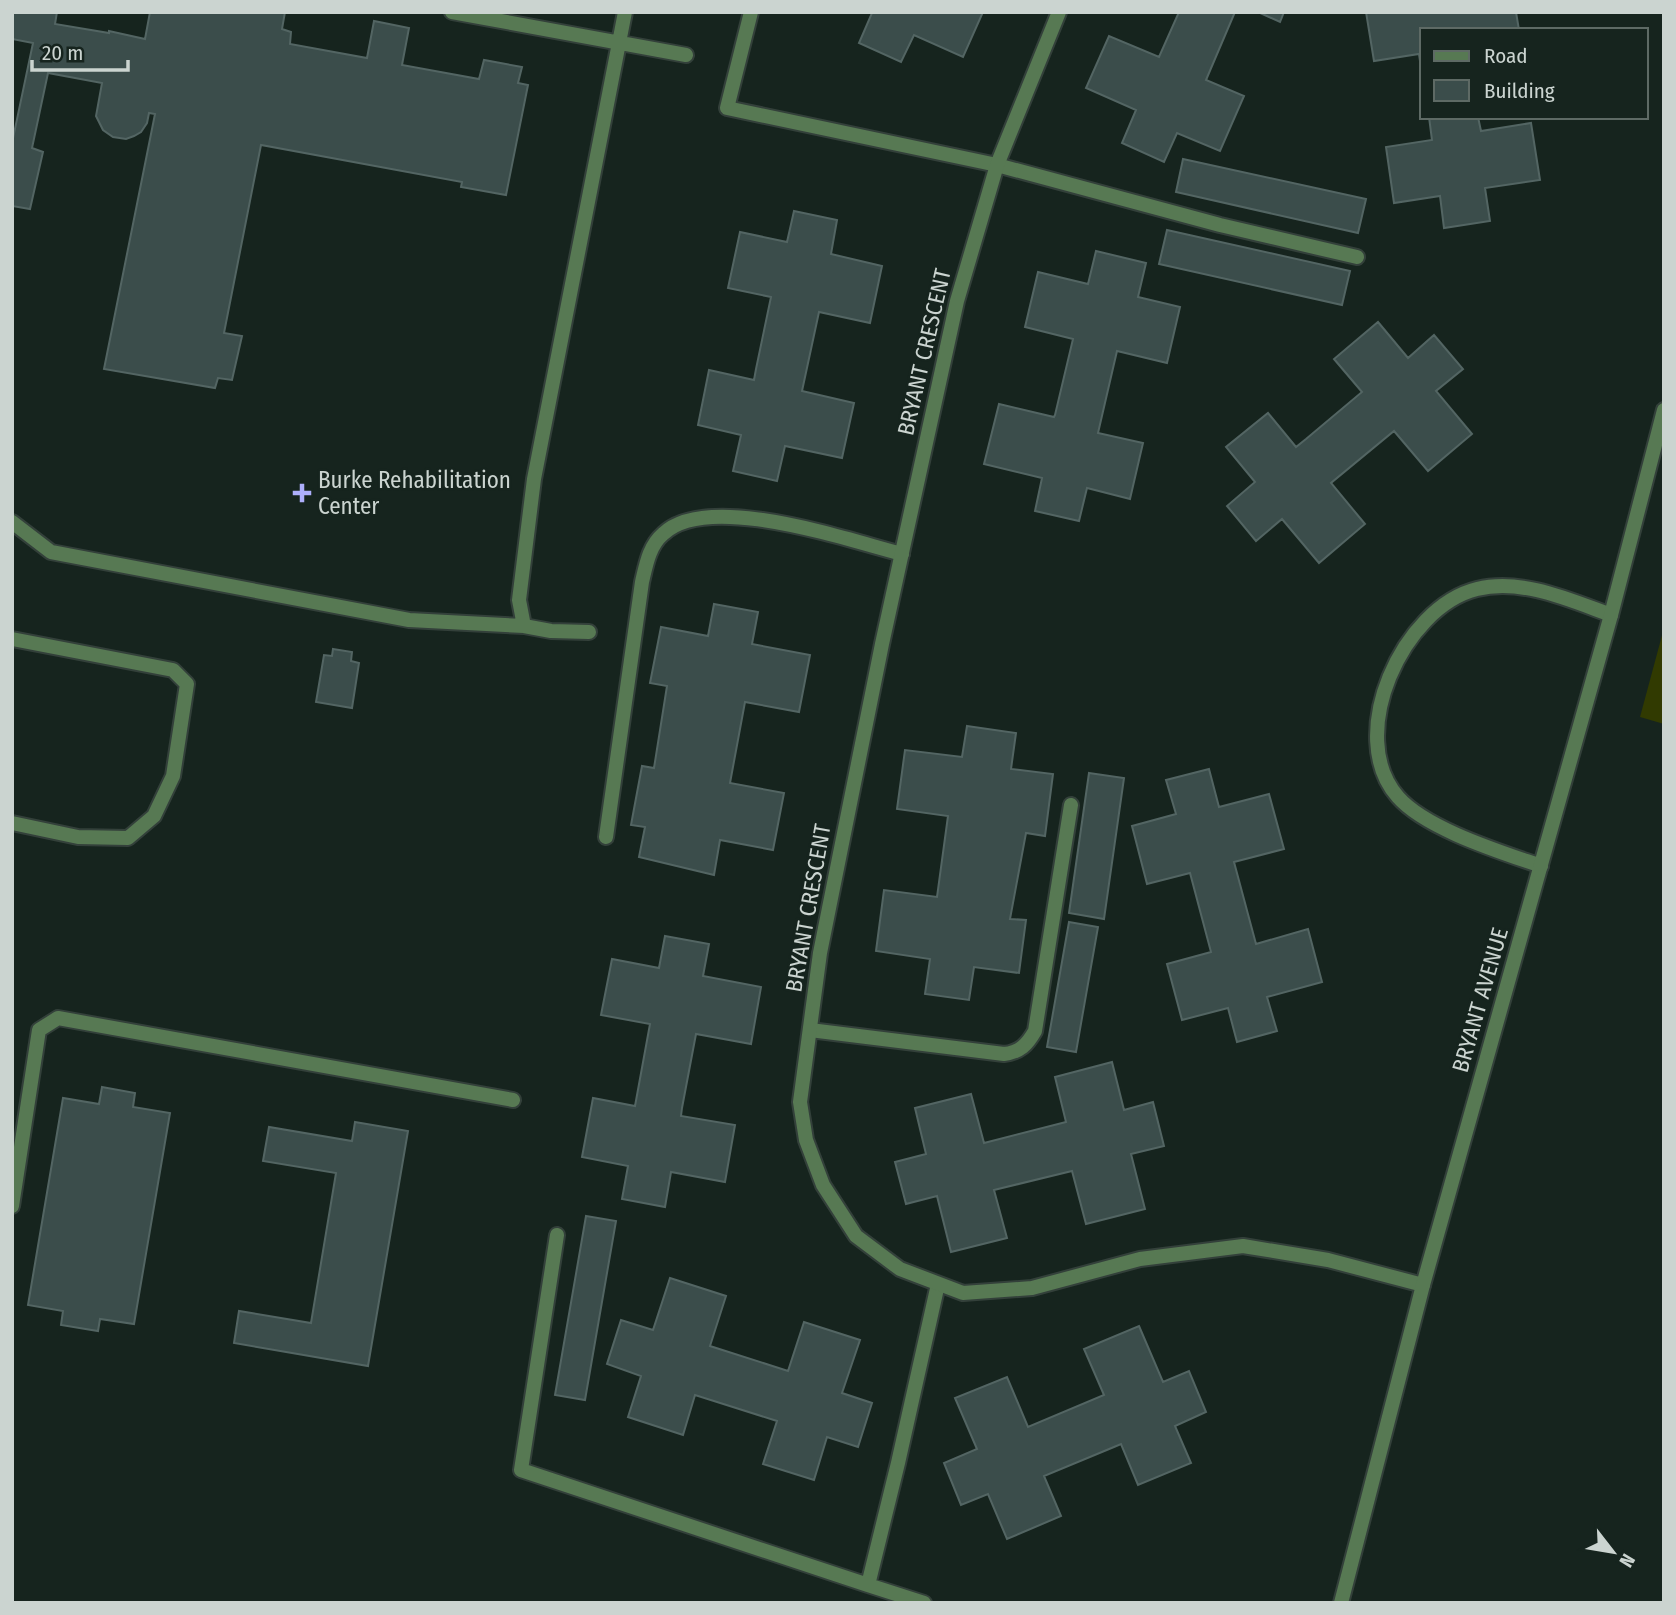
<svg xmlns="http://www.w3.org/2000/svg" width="1676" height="1615" font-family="'Fira Sans Condensed',sans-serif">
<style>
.green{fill:#313a01}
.building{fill:#3b4d4b;stroke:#536563;stroke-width:2}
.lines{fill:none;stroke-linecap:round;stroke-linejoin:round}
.service-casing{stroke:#33403a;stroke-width:18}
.minor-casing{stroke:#33403a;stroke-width:18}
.tertiary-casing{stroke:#33403a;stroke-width:18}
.service{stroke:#577953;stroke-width:14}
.minor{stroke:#577953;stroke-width:14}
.tertiary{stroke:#577953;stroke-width:14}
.poi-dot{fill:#adaffb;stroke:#16241e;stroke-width:2.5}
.labels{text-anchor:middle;stroke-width:5;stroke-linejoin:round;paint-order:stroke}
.street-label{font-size:23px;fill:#cbd4d0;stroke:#16241e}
.poi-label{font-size:23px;fill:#cbd4d0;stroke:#16241e;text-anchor:start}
</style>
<rect width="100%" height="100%" fill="#16241e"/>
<path class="green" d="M1664,628V724L1640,717Z"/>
<path class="building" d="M12,12H57L55,24L109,33V31L145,39L150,12H285L282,29L291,32L290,44L367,58L374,21L409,28L402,65L479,79L484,60L522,67L518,83L528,85L506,195L461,187L462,182L261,145L224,333L242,336L232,380L218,378L215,388L104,369L155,114L149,113L147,123L141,132L134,136L126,139L113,137L103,130L96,116L102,83L48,73L32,148L43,152L30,209L12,206V143L33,43L12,39Z
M870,12H983L963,57L914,35L901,62L859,43L872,13Z
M1179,12H1235L1206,80L1244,96L1220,151L1177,133L1164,162L1122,143L1136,110L1086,88L1109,36L1159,57Z
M1258,12H1284L1280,22Z
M1366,12H1516L1519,30H1422V75L1419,54L1374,61Z
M1429,117H1478L1481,131L1531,123L1540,180L1485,188L1490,221L1444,228L1440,196L1394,203L1386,147L1432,140Z
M1183,159L1366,199L1358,233L1176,192Z
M794,211L837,220L831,254L882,266L870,323L819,312L802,391L854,403L842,458L785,446L777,481L733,471L741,435L698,425L709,370L754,380L756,369L771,297L728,288L740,232L787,242Z
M1167,230L1350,271L1342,305L1159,264Z
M1096,251L1146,263L1138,297L1180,307L1167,363L1117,351L1098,433L1143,443L1130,499L1087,488L1079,521L1035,511L1042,478L984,464L999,404L1054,417L1055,415L1073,339L1025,327L1038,272L1088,284Z
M1378,322L1408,358L1434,335L1463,369L1436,391L1472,434L1428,471L1394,431L1331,483L1365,524L1319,563L1282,519L1256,541L1227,506L1255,482L1226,447L1268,413L1296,447L1306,439L1362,392L1334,359Z
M714,604L758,612L752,644L810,655L799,712L745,702L730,783L784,793L773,850L720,840L714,875L639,857L645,827L631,825L642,766L654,768L667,686L650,683L661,627L708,636Z
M333,649L352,652L351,661L359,663L352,708L316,702L324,655L332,656Z
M967,726L1016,733L1011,769L1053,774L1045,836L1026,833L1010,919L1026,920L1019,973L974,967L969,1000L925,994L930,959L876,951L884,890L937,897L948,816L897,809L905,750L962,757Z
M1209,769L1219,807L1269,794L1284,849L1234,862L1256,944L1308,929L1322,982L1267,997L1277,1031L1237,1042L1228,1008L1182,1020L1167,964L1211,952L1190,873L1147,884L1132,826L1176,814L1166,780Z
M1089,773L1124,778L1104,919L1069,913Z
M1069,922L1098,927L1076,1052L1047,1047Z
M665,936L709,944L703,976L761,987L751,1044L696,1034L682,1108L681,1116L735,1125L725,1182L671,1172L665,1207L622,1199L628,1166L582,1157L593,1098L635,1106L650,1024L601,1015L612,959L659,968Z
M1112,1062L1124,1110L1153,1102L1164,1146L1131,1154L1145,1209L1086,1224L1072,1171L994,1190L1007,1238L951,1252L937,1196L906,1204L895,1162L926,1154L915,1108L971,1094L984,1143L1066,1122L1055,1077Z
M102,1087L135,1093L133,1107L170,1113L134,1324L100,1319L98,1331L61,1325L63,1311L28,1305L63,1098L99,1104Z
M355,1122L408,1131L368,1366L234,1343L239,1311L311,1323L336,1173L263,1161L269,1127L352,1141Z
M586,1216L616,1221L585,1400L555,1395Z
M670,1278L726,1296L710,1346L788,1371L804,1322L860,1340L842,1393L872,1403L858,1447L827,1437L814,1480L763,1464L777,1421L695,1395L683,1435L628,1417L641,1376L607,1364L621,1320L653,1330Z
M1139,1326L1163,1382L1189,1371L1206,1412L1175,1426L1191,1463L1138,1485L1121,1444L1114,1447L1044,1476L1061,1516L1007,1539L988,1494L961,1505L944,1463L977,1449L955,1398L1007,1377L1028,1427L1104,1395L1084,1349Z"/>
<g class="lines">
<g class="service-casing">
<path id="service" d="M452,12L686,55
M751,12L727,108L997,165L1220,225L1357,257
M12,522L51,552L409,620L524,626
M589,632L551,631L524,626L519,600L534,479L625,12
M12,639L173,670L187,684L173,776L154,816L128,838L78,837L12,823
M606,837L642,582C646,565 649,546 663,534C707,491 847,540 902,554
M1541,866C1501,852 1426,829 1398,797C1344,736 1403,607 1477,589C1522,578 1570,600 1611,615
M810,1030L1004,1054C1020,1052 1027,1045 1035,1031L1071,805
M12,1206L39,1030L58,1018L513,1100
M557,1235L521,1470L868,1585L898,1463L938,1284
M868,1585L924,1603"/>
</g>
<g class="minor-casing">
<path id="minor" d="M1059,12L997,165L957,301L882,644L820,953L800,1102L806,1140L823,1185L856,1236L900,1269L963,1293L1032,1288L1140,1259L1243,1246L1328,1260L1423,1285"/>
</g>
<g class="tertiary-casing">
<path id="tertiary" d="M1341,1603L1423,1285L1611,615L1664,410"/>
</g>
<use href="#service" class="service"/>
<use href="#minor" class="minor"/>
<use href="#tertiary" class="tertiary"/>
</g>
<path class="poi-dot" d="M298.5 482.5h7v7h7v7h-7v7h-7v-7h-7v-7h7z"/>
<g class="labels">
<g class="street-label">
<text transform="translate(924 352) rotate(-77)" y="8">BRYANT CRESCENT</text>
<text transform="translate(808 908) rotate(-80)" y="8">BRYANT CRESCENT</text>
<text transform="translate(1480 1000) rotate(-74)" y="8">BRYANT AVENUE</text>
</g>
<g class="poi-label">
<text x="318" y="488">Burke Rehabilitation<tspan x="318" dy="26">Center</tspan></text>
</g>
</g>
<rect width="1676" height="1615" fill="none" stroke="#cbd4d0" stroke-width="28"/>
<rect x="1420" y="28" width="228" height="91" fill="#16241e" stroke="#5e6a65" stroke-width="2"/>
<rect x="1434" y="51" width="35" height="10" fill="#577953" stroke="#5e6a65" stroke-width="2"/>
<text x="1484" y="63" font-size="21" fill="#cbd4d0">Road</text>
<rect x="1434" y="80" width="35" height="21" fill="#3b4d4b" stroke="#5e6a65" stroke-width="2"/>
<text x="1484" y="98" font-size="21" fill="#cbd4d0">Building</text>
<g transform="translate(1613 1552) rotate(121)" stroke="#16241e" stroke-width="5" paint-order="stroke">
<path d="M0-5L12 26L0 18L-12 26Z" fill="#cbd4d0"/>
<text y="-10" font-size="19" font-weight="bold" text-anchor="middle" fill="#cbd4d0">N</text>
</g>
<path d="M32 60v10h96v-10" fill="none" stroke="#cbd4d0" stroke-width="3.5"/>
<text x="42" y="60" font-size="21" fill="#cbd4d0" stroke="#16241e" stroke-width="5" paint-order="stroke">20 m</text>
</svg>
